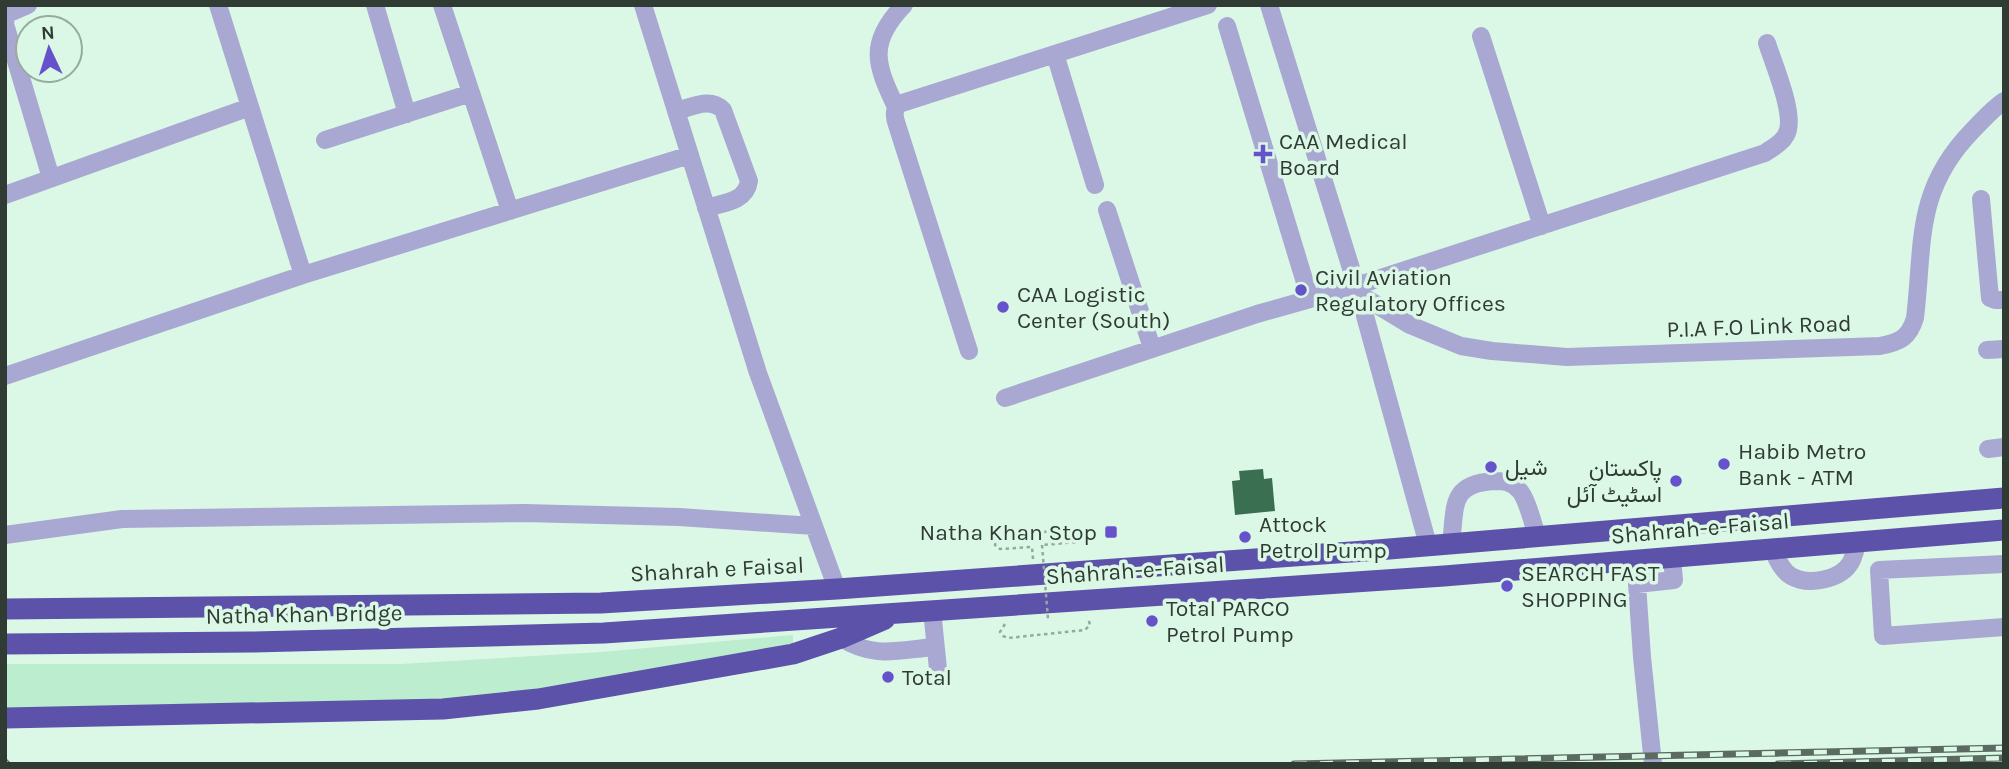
<svg xmlns="http://www.w3.org/2000/svg" width="2009" height="769" font-family="Karla,Vazirmatn,sans-serif">
<style>
.green{fill:#bcedcf}
.building{fill:#3b6f52}
.lines{fill:none;stroke-linecap:round;stroke-linejoin:round}
.path{stroke:#94a99c;stroke-width:2.5;stroke-dasharray:3.5 3.5;stroke-linecap:butt}
.minor{stroke:#a9a8d2;stroke-width:18}
.highway{stroke:#5d52a9;stroke-width:21}
.rail-casing{stroke:#5b6b61;stroke-width:7}
.rail{stroke:#dbf8e6;stroke-width:4.5;stroke-dasharray:13;stroke-linecap:butt}
.path-bridge{stroke:#94a99c;stroke-width:2.5;stroke-dasharray:3.5 3.5;stroke-linecap:butt}
.poi-dot{fill:#6652cb;stroke:#dbf8e6;stroke-width:2.5}
.labels{text-anchor:middle;stroke-width:7;stroke-linejoin:round;paint-order:stroke}
.poi-label{font-size:23px;fill:#303b34;stroke:#dbf8e6;text-anchor:start}
.street-label{font-size:23px;fill:#303b34;stroke:#dbf8e6}
</style>
<rect width="100%" height="100%" fill="#dbf8e6"/>
<path class="green" d="M793,635V647L440,704L5,709V664H401L601,652Z"/>
<path class="building" d="M1263,469L1264,479L1272,478L1275,511L1235,515L1232,481L1240,480L1239,471Z"/>
<g class="lines">
<path class="path" d="M1033,559L1032,547L1000,549L995,545L996,539L999,536L1077,529L1082,530L1084,535L1078,542L1042,545
M1005,624L1000,632L1003,636L1008,638L1085,630L1090,625L1088,618"/>
<path class="minor" d="M218,5L303,275L690,155
M375,5L407,114
M442,5L510,211
M643,5L758,373L837,589
M1269,5L1359,294L1428,545
M5,22L7,14L28,5
M5,24L51,178
M1227,26L1310,299
M1481,36L1542,226
M1055,54L1095,185
M896,107C876,65 867,43 904,5
M676,111C692,107 710,97 723,110L749,181C746,202 723,203 706,208
M325,140L471,93
M5,195L250,107
M1981,199L1990,298L1995,300H2004
M1107,210L1152,348
M1359,294L1410,325L1461,346L1492,351L1567,357L1880,346C1900,342 1909,338 1915,318C1924,243 1914,191 1972,131C1982,121 1992,109 2004,101
M1987,350L2004,349
M969,351L897,125C894,117 893,110 899,104L1208,5
M5,376L303,275
M1005,398L1257,314L1356,286L1765,153C1772,148 1782,143 1786,135C1797,117 1773,63 1767,43
M1988,449L2004,447
M5,535L122,519L524,513L679,517L814,526
M1451,543C1456,506 1449,484 1494,481C1504,481 1512,482 1519,490C1527,498 1533,524 1537,536
M1772,549C1777,558 1781,570 1791,576C1808,586 1841,580 1851,562C1854,556 1856,548 1858,541
M2004,564L1879,570L1883,636L2004,627
M932,610L939,679
M841,638C874,659 898,650 935,647
M1653,764L1642,657L1637,584L1674,580L1672,557"/>
<path class="highway" d="M5,609L601,603L837,589L1365,551L2004,498
M5,644L252,642L604,633L1444,576L2004,530
M5,718L443,709L538,699L793,654L841,638L885,619"/>
<g class="rail-casing">
<path id="rail" d="M5,762L7,764
M1294,764L2004,748
M1778,764L2004,758"/>
</g>
<use href="#rail" class="rail"/>
<path class="path-bridge" d="M1042,545L1048,619"/>
</g>
<g class="poi-dot">
<path d="M1259.5 143.5h7v7h7v7h-7v7h-7v-7h-7v-7h7z"/>
<circle cx="1301" cy="290" r="7"/>
<circle cx="1003" cy="307" r="7"/>
<circle cx="1724" cy="464" r="7"/>
<circle cx="1491" cy="467" r="7"/>
<circle cx="1676" cy="481" r="7"/>
<rect x="1104" y="525" width="14" height="14" rx="3.5"/>
<circle cx="1245" cy="537" r="7"/>
<circle cx="1507" cy="586" r="7"/>
<circle cx="1152" cy="621" r="7"/>
<circle cx="888" cy="677" r="7"/>
</g>
<g class="labels">
<g class="poi-label">
<text x="1279" y="149">CAA Medical<tspan x="1279" dy="26">Board</tspan></text>
<text x="1315" y="285">Civil Aviation<tspan x="1315" dy="26">Regulatory Offices</tspan></text>
<text x="1017" y="302">CAA Logistic<tspan x="1017" dy="26">Center (South)</tspan></text>
<text x="1738" y="459">Habib Metro<tspan x="1738" dy="26">Bank - ATM</tspan></text>
<text x="1505" y="475">شیل</text>
<text x="1662" y="476" text-anchor="end">پاکستان<tspan x="1662" dy="26">اسٹیٹ آئل</tspan></text>
<text x="1259" y="532">Attock<tspan x="1259" dy="26">Petrol Pump</tspan></text>
<text x="1097" y="540" text-anchor="end">Natha Khan Stop</text>
<text x="1521" y="581">SEARCH FAST<tspan x="1521" dy="26">SHOPPING</tspan></text>
<text x="1166" y="616">Total PARCO<tspan x="1166" dy="26">Petrol Pump</tspan></text>
<text x="902" y="685">Total</text>
</g>
<g class="street-label">
<text transform="translate(1759 326) rotate(-2)" y="8">P.I.A F.O Link Road</text>
<text transform="translate(1700 528) rotate(-5)" y="8">Shahrah-e-Faisal</text>
<text transform="translate(717 569) rotate(-3)" y="8">Shahrah e Faisal</text>
<text transform="translate(1135 570) rotate(-4)" y="8">Shahrah-e-Faisal</text>
<text transform="translate(304 614) rotate(-1)" y="8">Natha Khan Bridge</text>
</g>
</g>
<rect width="2009" height="769" fill="none" stroke="#303b34" stroke-width="14"/>
<g transform="translate(49 49) rotate(356)"><circle r="33" fill="#dbf8e6" stroke="#97ac9f" stroke-width="2"/>
<path d="M0-5L12 26L0 18L-12 26Z" fill="#6652cb"/>
<text y="-10" font-size="19" font-weight="bold" text-anchor="middle" fill="#303b34">N</text>
</g>
</svg>
